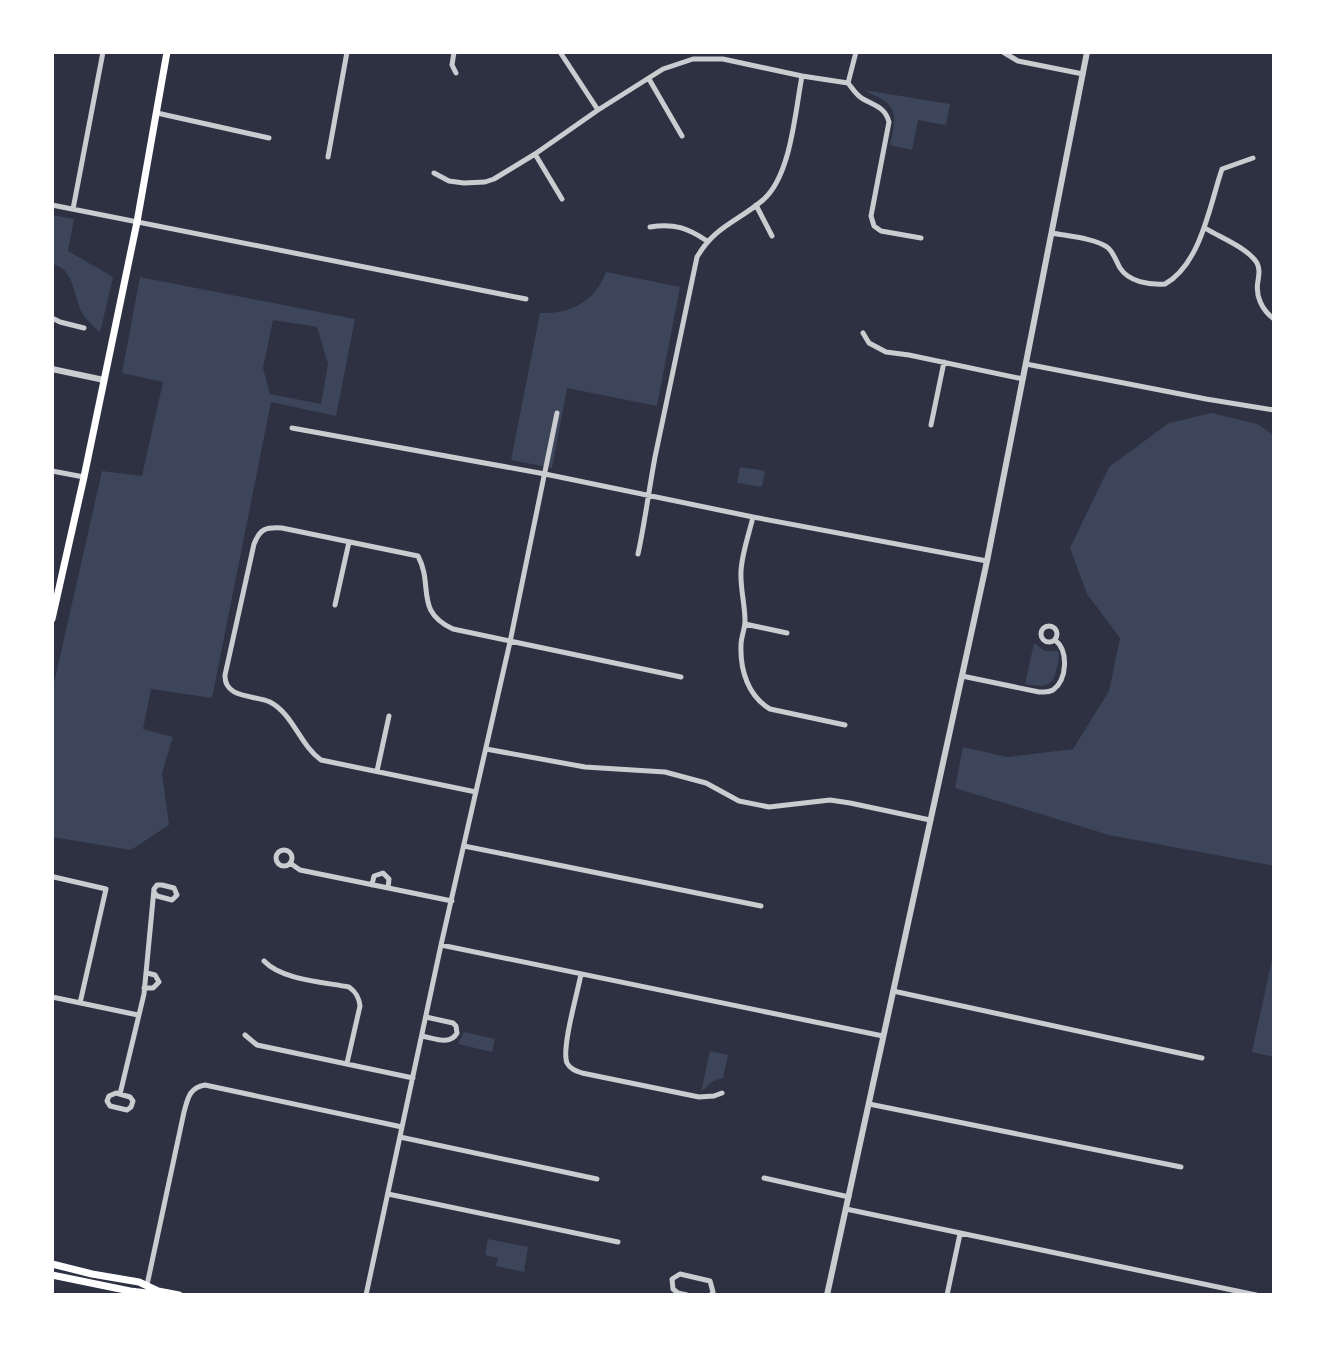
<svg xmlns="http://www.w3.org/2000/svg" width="1326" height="1347" font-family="Montserrat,sans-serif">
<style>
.green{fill:#3c4559;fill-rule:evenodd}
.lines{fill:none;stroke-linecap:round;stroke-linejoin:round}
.minor{stroke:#caccd0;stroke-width:5}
.tertiary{stroke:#caccd0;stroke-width:6}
.primary{stroke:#fff;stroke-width:7}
</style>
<rect width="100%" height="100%" fill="#2d3142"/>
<path class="green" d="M864,90L950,104L946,125L918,120L912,150L890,145C893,129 900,110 883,100C876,96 871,94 864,90Z
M52,215L74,219L68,251L113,277L100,333C95,327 86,320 82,313C73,295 75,269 52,264Z
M606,272L680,287L657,406L567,388L552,468L511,460L540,313C570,314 595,302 606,272Z
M140,277L355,319L336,416L271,402L212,698L151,689L143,729L173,737L162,773L169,825L131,850L52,837V692L102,471L142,476L163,382L122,373ZM273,320L317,327L328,364L321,404L270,394L263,368Z
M1212,413L1257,424L1274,435V866L1109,835L955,788L963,747L1007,757L1073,749L1109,691L1120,638L1087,594L1070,548L1109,467L1169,423Z
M740,467L765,471L762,487L737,483Z
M1034,643L1045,651H1057L1059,653C1059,661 1057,667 1055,675C1050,690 1038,686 1025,684Z
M1274,950V1057L1252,1052Z
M464,1032L495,1039L492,1052L458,1044Z
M710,1051L728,1055L723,1078L713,1081L701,1092Z
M488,1239L528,1247L524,1272L496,1266L498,1258L485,1255Z"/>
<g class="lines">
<path class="minor" d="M454,52L452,65L456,73
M560,52L598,110
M1003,52L1018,61L1083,74
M649,79L682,136
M848,83C853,89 856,95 863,99C875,106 885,107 889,122L871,216L874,226L881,231L921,238
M848,83L856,52
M157,113L269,138
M535,154L562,199
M328,157L347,52
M434,173L449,181L464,183L485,182L494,179L535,154L598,110L663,69L693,59H723L802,76L848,83
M52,205L526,299
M756,205L772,236
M73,209L103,52
M650,227C674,223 688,228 707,241
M1205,228C1219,237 1248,248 1257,263C1260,269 1259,274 1258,281C1255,296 1262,310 1274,319
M1052,233C1067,236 1094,238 1107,247C1113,251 1116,261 1120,268C1129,282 1149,285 1165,284C1201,264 1210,204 1222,169L1253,158
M52,318L60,322L84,328
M863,333L869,343L886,352L909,355L1023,379
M1026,364L1206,399L1274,410
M931,425L944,362
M292,428L545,474L753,517L987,561
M52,471L84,477
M753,517C749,534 742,553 741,571C740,588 745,604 745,621C745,629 741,637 741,645C740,670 748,696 770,709L845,725
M638,554C645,522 649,489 655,457C669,390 683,324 697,257C715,226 737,222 763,200C791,176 795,112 802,76
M335,605L349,542
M745,624L787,633
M1041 634a8 8 0 1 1 16 0a8 8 0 1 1-16 0Z
M962,676L1039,692C1045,692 1048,693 1053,690C1067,680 1069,651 1055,640
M486,749L585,767L665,772L706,783L739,801L769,807L830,800L850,803L930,820
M377,771L389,716
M476,792L321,760C300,745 293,714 270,702C255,695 224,699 225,675L254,544C260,529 265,527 282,528L418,556C434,586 414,611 453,629L681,677
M464,846L761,906
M276 858a8 8 0 1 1 16 0a8 8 0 1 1-16 0Z
M290,863L300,870L452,901
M54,877L106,889L80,1003
M372,885L374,876L383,873L389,879L388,888
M441,945L883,1036
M264,961C282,980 323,982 349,987C356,992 359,997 360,1006L347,1063
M581,974C578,991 561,1049 567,1063C570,1069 576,1071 582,1073L699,1097L714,1096L722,1093
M144,988H153L159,982L155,975L147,973
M893,991L1202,1058
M52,997L138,1015
M245,1035L257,1045L413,1078
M422,1036C434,1038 450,1046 457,1033L456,1026L453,1023L426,1017
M116,1093L130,1097L133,1101L131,1107L127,1110L110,1106L107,1101L109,1096Z
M120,1094L144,994L154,889L157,885H162L174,888L177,895L172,900L157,896L154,892
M869,1104L1181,1167
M400,1137L597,1179
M764,1178L849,1197
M388,1194L618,1242
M846,1209L1256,1295
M147,1285L184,1112C188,1098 189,1088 205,1085L402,1127
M366,1295L441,945L510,642L557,413
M687,1295L678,1293L673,1289L672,1279L680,1274L710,1281L713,1292L711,1295
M947,1295L960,1234"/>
<path class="tertiary" d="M52,369L104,380
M827,1295L987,561L1087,52"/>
<path class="primary" d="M52,619L84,477L137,222L167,52
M52,1264L92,1274L139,1282L158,1291L179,1295
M52,1275L130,1291L147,1293L156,1291"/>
</g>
<rect width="1326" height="1347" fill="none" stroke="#ffffff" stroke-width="108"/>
</svg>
